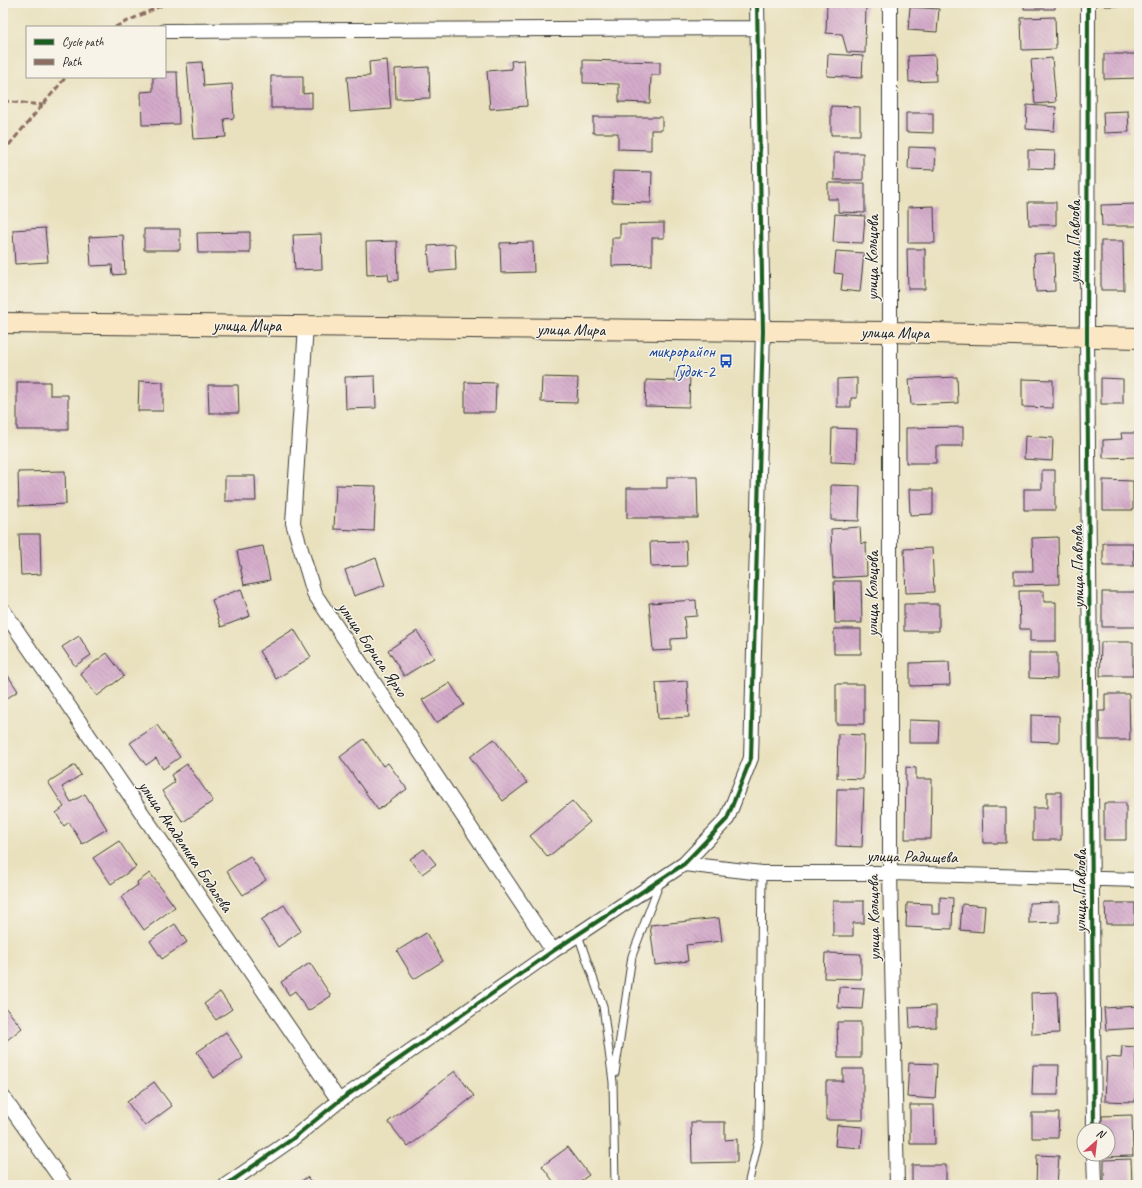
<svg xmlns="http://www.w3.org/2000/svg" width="1142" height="1188" font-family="Caveat,sans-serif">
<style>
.building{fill:url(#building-back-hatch)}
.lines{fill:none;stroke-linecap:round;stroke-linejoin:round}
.service-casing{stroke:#3b3a34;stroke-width:9}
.minor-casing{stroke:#3b3a34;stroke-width:16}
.secondary-casing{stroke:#3b3a34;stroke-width:22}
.service{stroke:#fff;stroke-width:7}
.minor{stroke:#fff;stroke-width:14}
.secondary{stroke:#fbe7c3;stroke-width:20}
.quiet{stroke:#8d6e63;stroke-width:3;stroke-dasharray:6 3;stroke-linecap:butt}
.cycleway-casing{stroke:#f7f3e8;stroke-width:6}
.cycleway{stroke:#1b5e20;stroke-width:4}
.labels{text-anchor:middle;stroke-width:3;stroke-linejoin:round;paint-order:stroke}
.street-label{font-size:17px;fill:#1c1c1c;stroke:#f7f3e8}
.transit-label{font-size:17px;fill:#164399;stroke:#f7f3e8;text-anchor:end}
</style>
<defs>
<pattern id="building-back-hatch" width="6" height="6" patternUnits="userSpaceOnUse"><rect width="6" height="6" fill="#d4abca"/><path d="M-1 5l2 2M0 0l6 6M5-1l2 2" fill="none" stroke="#b593ad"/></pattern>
</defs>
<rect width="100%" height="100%" fill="#f7f3e8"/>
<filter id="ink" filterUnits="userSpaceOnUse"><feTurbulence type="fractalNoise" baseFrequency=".025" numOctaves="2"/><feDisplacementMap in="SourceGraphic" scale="8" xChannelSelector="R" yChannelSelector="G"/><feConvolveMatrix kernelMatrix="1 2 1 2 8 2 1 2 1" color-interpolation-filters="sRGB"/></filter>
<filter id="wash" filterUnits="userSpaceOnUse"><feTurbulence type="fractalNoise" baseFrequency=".012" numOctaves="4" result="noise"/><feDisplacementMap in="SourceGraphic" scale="16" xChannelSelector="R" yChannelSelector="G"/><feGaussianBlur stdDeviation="0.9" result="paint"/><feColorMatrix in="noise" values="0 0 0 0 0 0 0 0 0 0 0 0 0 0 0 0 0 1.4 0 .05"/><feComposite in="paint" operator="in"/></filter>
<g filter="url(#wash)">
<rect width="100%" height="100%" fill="#e9e1be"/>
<g id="blocks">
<path class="building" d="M827,3H866L865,53L847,52L842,34L826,33Z
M1024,3H1055V9H1024Z
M1104,3H1135V6H1104Z
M910,7L939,9L937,32L908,30Z
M1055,17L1056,49L1022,50L1021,18Z
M828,54L863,56L862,78L827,76Z
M1104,54H1139V78L1104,79Z
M935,55L936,81L909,82L908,56Z
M1052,58L1056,102L1035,104L1031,60Z
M387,60L391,109L350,112L347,77L370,76L369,62Z
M524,60L527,106L490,109L487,71L512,69L511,61Z
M583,60L660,62V75H651L650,103L619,102V84L583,83Z
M202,62L204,86L232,84L234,118L224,119L226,137L193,139L187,63Z
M429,67L430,98L396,99L395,69Z
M165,72H177L179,124L142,125L141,92L153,91V77H165Z
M271,76H303V94L312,93V108H271Z
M1027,105L1056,107L1054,131L1026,129Z
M831,106L860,107V135H831Z
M1128,111L1129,132L1104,133L1103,112Z
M906,113H933V133L906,132Z
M593,117H662V130H651V150L618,149V133H593Z
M909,147L936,148L935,170L908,169Z
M1028,150L1055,151L1054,169L1028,168Z
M834,153H863V180H834Z
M613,171L652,172L651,203L612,202Z
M828,183H865V213L838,212V199H828Z
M1028,202H1056V225H1029Z
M1137,204L1138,226H1102L1101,205Z
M934,206L935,243H908V207Z
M835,214L865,216L863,243L833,242Z
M664,223V238H652V265L612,266V238H620V224Z
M45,228L48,262L15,264L13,230Z
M144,229H180V250H144Z
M250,232V253H198L197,233Z
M321,234L322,269L295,270L293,235Z
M123,235L125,274L113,275L112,265L91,266L89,237Z
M397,241L398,280L389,281L388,274L367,275L366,242Z
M1101,241H1123L1124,290H1101Z
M533,242L534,272L501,273L500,243Z
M455,244L456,270L430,272L428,246Z
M907,249H925V289H908Z
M836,251L864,253L860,292L841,290L843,274L834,273Z
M1054,253L1055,291L1036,292L1034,254Z
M675,372L690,373L689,407L645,406L646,380L675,381Z
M375,376L376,408L346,409L345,377Z
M542,377L578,378L577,403L541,402Z
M957,377L958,403L911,405L909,379Z
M857,378V398H851V407H837V379Z
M1101,378L1123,379V404H1101Z
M1022,379L1053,380V408L1022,407Z
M139,381L163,382V411H138Z
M17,382H50V395H68V430H17Z
M465,382L496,383L495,412H465Z
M208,385H238L239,413H209Z
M963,427V446H936V463H906V428Z
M832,428L857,429L856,463L831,462Z
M1121,433H1138L1139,457L1103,458V440L1122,439Z
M1025,436L1053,438L1052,461L1024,459Z
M1042,470H1055V510H1024V489H1042Z
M65,471L66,504L19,506L18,472Z
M225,476H255L256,501H225Z
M667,477H697L698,518H627V488H667Z
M1103,480L1133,481V510H1103Z
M336,485L376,486L374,531L334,529Z
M831,485L860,486L859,521L831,520Z
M909,489H933V514L910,515Z
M860,527L861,544L866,543L867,576L833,578L831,529Z
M19,534H40L41,574L21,575Z
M1058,537L1059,584L1014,585V571H1033L1032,538Z
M686,541L687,566L651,567L650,542Z
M1103,543H1133L1134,566H1103Z
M263,546L270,580L244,585L237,551Z
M932,548L934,592L906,593L904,549Z
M376,558L385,585L354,596L345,570Z
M834,581H861L862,623H835Z
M241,589L250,616L221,627L212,600Z
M1019,591H1044V602H1056V641H1030V629H1020Z
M1102,592H1139V627H1102Z
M696,600L697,616L684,617L686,638L671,639V650L653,651L649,603Z
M904,604H939V631H904Z
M294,629L311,657L276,679L259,651Z
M834,629H861V654H834Z
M417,631L434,658L404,676L388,650Z
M79,636L91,655L75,666L62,647Z
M1101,642H1133V676H1100Z
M107,653L124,676L97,696L80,673Z
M1029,653H1057V679L1029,678Z
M949,662L950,685L910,686V663Z
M3,668L18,691L3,701Z
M687,681L689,717L658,719L656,683Z
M450,683L464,705L436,723L422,700Z
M836,684H864V724H836Z
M1105,694H1129L1130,740H1100L1099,711H1105Z
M1031,715L1059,716V742L1031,741Z
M909,720L939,721L938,743H909Z
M157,725L180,757L163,769L156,758L146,765L130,743Z
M838,734L864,735L863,779L837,778Z
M364,739L383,766L388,763L407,789L378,810L340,757Z
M494,739L527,783L503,801L470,757Z
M187,764L213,801L183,822L162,791L175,782L171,775Z
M75,765L81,775L62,787L71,802L85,794L107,829L82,844L69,822L64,826L56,813L64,807L48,782Z
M906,767L916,768V779H932L931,839H905Z
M837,789H864L862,847L836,846Z
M1047,792H1061V840H1033V808H1047Z
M572,801L590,822L548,857L530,836Z
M1104,803H1126V840H1104Z
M982,807H1006V843H983Z
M119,841L136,867L111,884L93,858Z
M424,849L436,864L422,874L410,859Z
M250,856L266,880L243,895L227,871Z
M150,873L175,907L144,930L121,897L138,885L137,882Z
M940,897L953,898L952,929L906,927L907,903L932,904V914H940Z
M833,901H864V923H853V936H833Z
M1059,902V922L1029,923V903Z
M1105,903H1135V924H1106Z
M962,904L985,906L983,932L960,930Z
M284,905L301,931L278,947L261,920Z
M719,918L722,941L686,945L688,961L655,965L650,925Z
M175,924L187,942L162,959L150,941Z
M426,933L443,961L414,979L397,951Z
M825,953L861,954V979L824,978Z
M310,963L331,996L308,1011L295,991L289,995L281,982Z
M839,987L864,988L862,1009L838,1008Z
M220,992L232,1009L216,1020L204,1004Z
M1057,992L1059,1033L1032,1034L1031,993Z
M4,1006L22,1028L6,1041L3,1036V1007Z
M936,1006V1027L910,1028L909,1007Z
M1139,1006V1028L1106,1030L1104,1008Z
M837,1022H861V1058H838Z
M226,1032L243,1058L214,1078L197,1052Z
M1122,1046L1136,1047L1135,1102L1105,1101L1107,1057L1121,1058Z
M909,1063L937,1064L935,1099L907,1097Z
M1033,1065H1059L1058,1095H1032Z
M843,1069H863V1120H826V1081H843Z
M455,1071L474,1096L408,1147L388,1122Z
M154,1082L172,1106L145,1126L127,1102Z
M910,1105H934L935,1144H910Z
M1032,1113H1059L1058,1138H1032Z
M1132,1115L1133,1156L1103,1157V1154H1108V1130H1102V1116Z
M691,1122H725V1140L737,1139V1162L692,1163Z
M837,1125L863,1127L861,1148L835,1146Z
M568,1147L589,1175L575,1185H556L542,1166Z
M1037,1155L1059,1156L1057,1185H1036Z
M1131,1159L1132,1185H1104V1160Z
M912,1165H946V1185H912Z
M307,1177L314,1185H296Z"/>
</g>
</g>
<g filter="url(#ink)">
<use href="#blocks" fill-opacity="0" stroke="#3b3a34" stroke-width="1"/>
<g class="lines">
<g class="service-casing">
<path id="service" d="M578,935L603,1006L613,1082L615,1185
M615,1073L632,956L660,882
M748,1185L759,1138L762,873"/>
</g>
<g class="minor-casing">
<path id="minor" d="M890,3V873L897,1185
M1088,3L1087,337L1094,1130
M165,31L757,28
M306,326L293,523L314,593L553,951
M3,610L339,1101
M684,864L762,873H890L1139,880
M3,1097L65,1185
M1094,1154L1095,1185
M226,1185L291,1140L339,1101L553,951L684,864L727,819L751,758L763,331L757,3"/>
</g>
<g class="secondary-casing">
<path id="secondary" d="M3,323L763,331L890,332L1139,338"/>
</g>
<use href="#service" class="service"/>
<use href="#minor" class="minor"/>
<use href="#secondary" class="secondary"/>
<path class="quiet" d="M115,27L167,3
M3,101L43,105
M3,152L66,77"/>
<g class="cycleway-casing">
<path id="cycleway" d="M1088,3L1087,337L1094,1130
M226,1185L291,1140L339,1101L553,951L684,864L727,819L751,758L763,331L757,3"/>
</g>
<use href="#cycleway" class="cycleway"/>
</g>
</g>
<defs>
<g id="bus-bare" transform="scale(1.08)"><path d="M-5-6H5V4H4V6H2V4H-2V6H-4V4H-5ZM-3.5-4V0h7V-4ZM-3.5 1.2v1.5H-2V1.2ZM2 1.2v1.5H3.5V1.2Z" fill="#1a4fb4" stroke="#f7f3e8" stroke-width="2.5" paint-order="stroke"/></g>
</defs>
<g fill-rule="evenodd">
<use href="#bus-bare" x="726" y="361"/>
</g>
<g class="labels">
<g class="street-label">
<text transform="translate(1074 242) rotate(-90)" y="6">улица Павлова</text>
<text transform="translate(872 258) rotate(-90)" y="6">улица Кольцова</text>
<text x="247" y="331">улица Мира</text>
<text transform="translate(571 329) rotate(1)" y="6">улица Мира</text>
<text transform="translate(895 332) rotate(1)" y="6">улица Мира</text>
<text transform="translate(1077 567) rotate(-91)" y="6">улица Павлова</text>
<text transform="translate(872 594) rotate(-90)" y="6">улица Кольцова</text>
<text transform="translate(373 649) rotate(56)" y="6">улица Бориса Ярхо</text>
<text transform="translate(186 846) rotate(56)" y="6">улица Академика Бодалева</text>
<text transform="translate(912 856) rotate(1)" y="6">улица Радищева</text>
<text transform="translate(1080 891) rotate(-90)" y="6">улица Павлова</text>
<text transform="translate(873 918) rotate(-91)" y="6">улица Кольцова</text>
</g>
<g class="transit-label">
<text x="715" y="357">микрорайон<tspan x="715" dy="20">Гудок-2</tspan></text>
</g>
</g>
<rect width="1142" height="1188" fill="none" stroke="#f7f3e8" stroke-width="16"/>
<rect x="26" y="26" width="140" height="52" fill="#f7f3e8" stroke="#9f9d96"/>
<rect x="34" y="39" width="20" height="6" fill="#1b5e20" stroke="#9f9d96"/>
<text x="62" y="46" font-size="12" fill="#1c1c1c">Cycle path</text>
<rect x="34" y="59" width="20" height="6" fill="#8d6e63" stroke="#9f9d96"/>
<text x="62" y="66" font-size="12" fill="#1c1c1c">Path</text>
<g transform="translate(1096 1142) rotate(28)"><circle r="19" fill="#f7f3e8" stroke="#9f9d96"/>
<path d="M0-3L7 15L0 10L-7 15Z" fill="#d1495b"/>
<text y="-6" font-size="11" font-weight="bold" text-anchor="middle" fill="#1c1c1c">N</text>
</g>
</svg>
